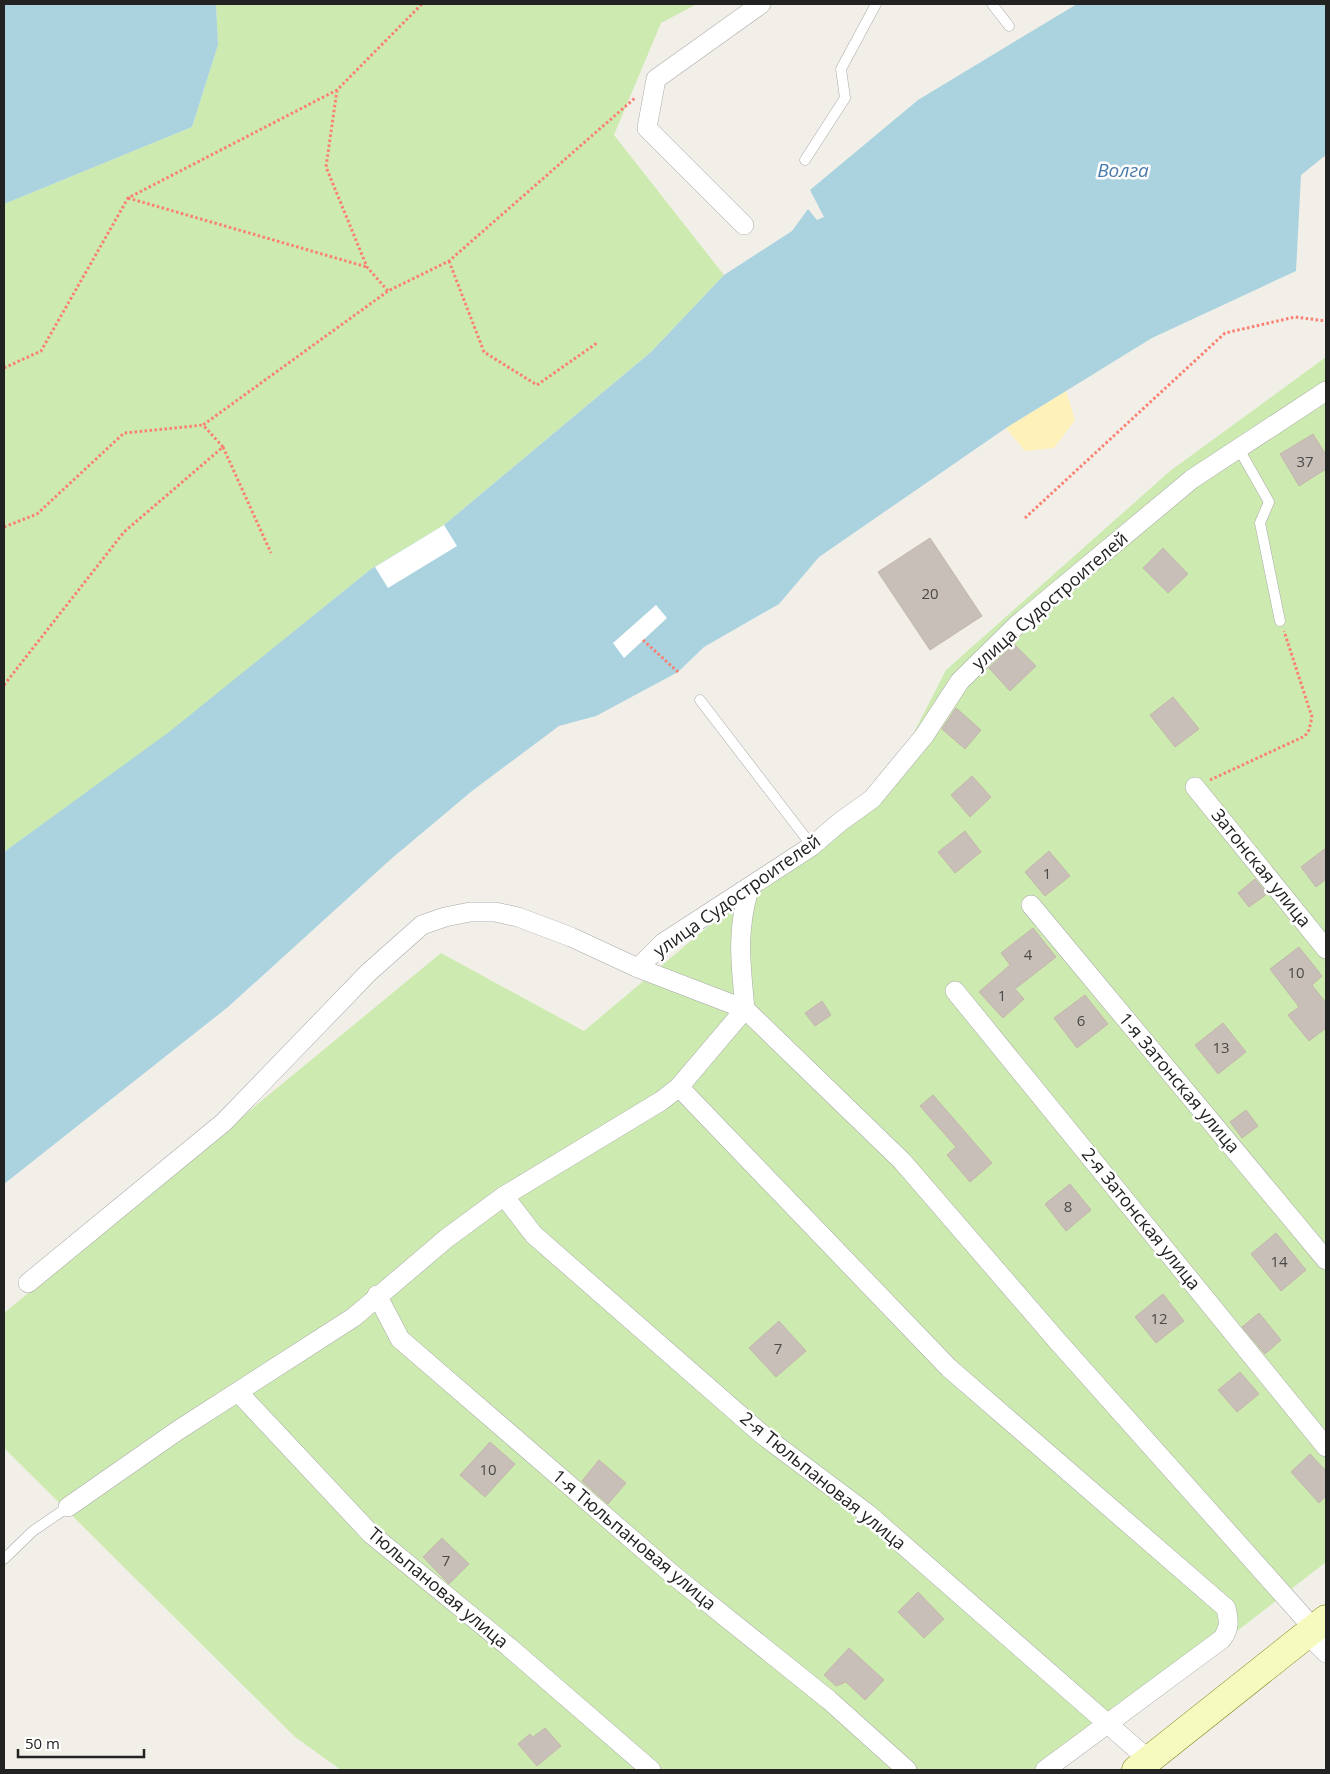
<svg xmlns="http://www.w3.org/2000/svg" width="1330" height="1774" font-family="'Open Sans',sans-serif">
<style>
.grass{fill:#cdebb0}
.sand{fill:#fff1ba}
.water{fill:#aad3df}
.pier{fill:#fff}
.building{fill:#c7bfb8;stroke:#c4b6ab}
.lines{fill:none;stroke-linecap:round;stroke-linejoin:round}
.lane-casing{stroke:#a9a9a9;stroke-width:11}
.street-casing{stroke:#a9a9a9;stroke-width:20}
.secondary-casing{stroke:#707d05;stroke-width:29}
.path{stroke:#fa8072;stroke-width:3;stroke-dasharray:2.5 2.5;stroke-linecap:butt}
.lane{stroke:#fff;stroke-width:10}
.street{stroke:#fff;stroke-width:19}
.secondary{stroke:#f7fabf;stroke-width:28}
.labels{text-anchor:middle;stroke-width:5;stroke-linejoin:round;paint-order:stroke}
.number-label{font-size:15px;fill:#4b4948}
.street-label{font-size:18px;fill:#222;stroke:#fff}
.water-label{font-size:19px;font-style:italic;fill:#4a7aab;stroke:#fff}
</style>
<rect width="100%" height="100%" fill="#f2efe9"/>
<path class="grass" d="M216,4H697L661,23L614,135L724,275L651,352L444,525L371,569L169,733L4,852V204L192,127L218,45Z
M1326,357V1562L1058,1770H341L295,1737L4,1448V1313L441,953L584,1031L895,769L946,670L1170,471Z"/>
<path class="sand" d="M1066,391L1075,420L1054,448L1025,451L1006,428Z"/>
<path class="water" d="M4,4H216L218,45L192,127L4,204Z
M1077,4H1326V155L1301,175L1296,271L1152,338L1006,428L819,557L779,604L704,647L678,672L596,716L559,726L472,791L391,859L228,1007L4,1184V852L169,732L371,569L444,525L651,352L724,275L792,231L808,209L817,220L824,217L810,190L918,100Z"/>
<path class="pier" d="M444,525L457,546L388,588L375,567Z
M656,605L667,618L624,658L613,643Z"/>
<path class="building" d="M1313,434L1326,455V469L1299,486L1280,454Z
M930,538L982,616L930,650L878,572Z
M1163,548L1188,574L1168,593L1143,568Z
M1014,644L1036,666L1010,691L989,668Z
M1173,697L1199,729L1175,747L1150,715Z
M956,708L981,730L965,749L942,729Z
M972,776L991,797L970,817L951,795Z
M965,831L981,852L955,873L938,852Z
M1326,848V879L1316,887L1301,867Z
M1049,851L1070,876L1045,896L1025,872Z
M1255,879L1267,894L1249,907L1238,893Z
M1033,928L1056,957L1015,989L1024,999L1003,1018L979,992L1010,965L1001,953Z
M1299,947L1322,976L1312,985L1326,1003V1028L1309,1041L1288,1015L1299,1007L1270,969Z
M1085,995L1108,1024L1077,1048L1054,1018Z
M822,1001L831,1015L815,1026L805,1013Z
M1223,1023L1246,1052L1218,1074L1195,1045Z
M933,1095L992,1163L970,1182L947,1155L956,1147L920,1106Z
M1246,1110L1258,1126L1242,1138L1230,1122Z
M1070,1184L1091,1210L1066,1231L1045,1204Z
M1276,1233L1306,1270L1281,1291L1251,1254Z
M1163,1294L1184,1321L1156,1343L1135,1317Z
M1259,1313L1281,1340L1265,1354L1242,1327Z
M779,1321L806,1351L776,1377L749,1348Z
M1240,1372L1259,1394L1237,1412L1218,1390Z
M490,1442L515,1464L485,1497L460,1475Z
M1310,1454L1326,1471V1496L1319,1503L1291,1472Z
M599,1460L626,1483L608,1504L582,1481Z
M442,1538L469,1564L449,1584L423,1557Z
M918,1592L944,1619L924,1638L898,1612Z
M849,1648L884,1680L865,1700L846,1682L836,1686L824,1675Z
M545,1728L561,1746L537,1766L518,1744L530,1734L533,1737Z"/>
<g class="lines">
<g class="lane-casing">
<path id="lane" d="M992,4L1009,26
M805,160L845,98L841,69L876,4
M1239,449L1269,502L1260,523L1280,621
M700,700L812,846
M4,1559L33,1531L68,1507"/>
</g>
<g class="street-casing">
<path id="street" d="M744,225L647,128L656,79L761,4
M1195,787L1326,949
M749,889C736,933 741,965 745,1009L902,1161L1060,1344L1314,1629
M1031,905L1326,1260
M638,968L663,943L812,846L840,822L872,799L924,736L960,681L1018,624L1192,479L1326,391
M955,991L1326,1447
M679,1087L949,1368L1226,1608C1229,1621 1230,1628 1222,1639L1045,1770
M504,1196L534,1235L764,1436L868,1514L1149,1760
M28,1283L224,1122L369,972L422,925L445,917L470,912H495L518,917L571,937L638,968L745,1009L679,1087L661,1101L504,1196L447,1238L354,1317L177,1431L68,1507
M377,1295L400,1339L672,1574L829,1700L907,1770
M238,1392L371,1534L509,1647L651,1770
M1307,1634L1326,1653"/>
</g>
<g class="secondary-casing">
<path id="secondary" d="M1136,1770L1326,1619"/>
</g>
<path class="path" d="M337,90L326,167L367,267L388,291
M128,198L367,267
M449,261L484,352L537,385L597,343
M4,368L41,351L128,198L337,90L422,4
M223,447L271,553
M1025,518L1225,333L1295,317L1326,321
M4,527L37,514L124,433L203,425
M643,640L678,672
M4,685L124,532L223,447L203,425L388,291L449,261L635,98
M1210,780L1305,736L1309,730L1312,717L1284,631"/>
<use href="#lane" class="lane"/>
<use href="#street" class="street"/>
<use href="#secondary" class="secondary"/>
</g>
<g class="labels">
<g class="number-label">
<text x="1305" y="467">37</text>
<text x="930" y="599">20</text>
<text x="1047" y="879">1</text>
<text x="1028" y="960">4</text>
<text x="1296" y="978">10</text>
<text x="1002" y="1001">1</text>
<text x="1081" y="1026">6</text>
<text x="1221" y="1053">13</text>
<text x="1068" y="1212">8</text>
<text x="1279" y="1267">14</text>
<text x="1159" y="1324">12</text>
<text x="778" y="1354">7</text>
<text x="488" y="1475">10</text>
<text x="446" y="1566">7</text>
</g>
<g class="street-label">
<text transform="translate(1050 601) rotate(-41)" y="6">улица Судостроителей</text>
<text transform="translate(1261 868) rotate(51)" y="6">Затонская улица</text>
<text transform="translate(737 896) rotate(-35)" y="6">улица Судостроителей</text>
<text transform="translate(1179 1083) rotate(50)" y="6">1-я Затонская улица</text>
<text transform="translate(1141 1219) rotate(51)" y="6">2-я Затонская улица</text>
<text transform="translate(823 1481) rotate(39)" y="6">2-я Тюльпановая улица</text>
<text transform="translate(634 1540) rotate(40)" y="6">1-я Тюльпановая улица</text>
<text transform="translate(438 1588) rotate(40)" y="6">Тюльпановая улица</text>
</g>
<g class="water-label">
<text x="1123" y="177">Волга</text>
</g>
</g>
<rect width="1330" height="1774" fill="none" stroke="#222222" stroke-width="10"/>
<path d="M18 1749v8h126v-8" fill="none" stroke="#222222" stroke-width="2.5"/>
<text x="25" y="1749" font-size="15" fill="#222222" stroke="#ffffff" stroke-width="4" paint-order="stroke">50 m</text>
</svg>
